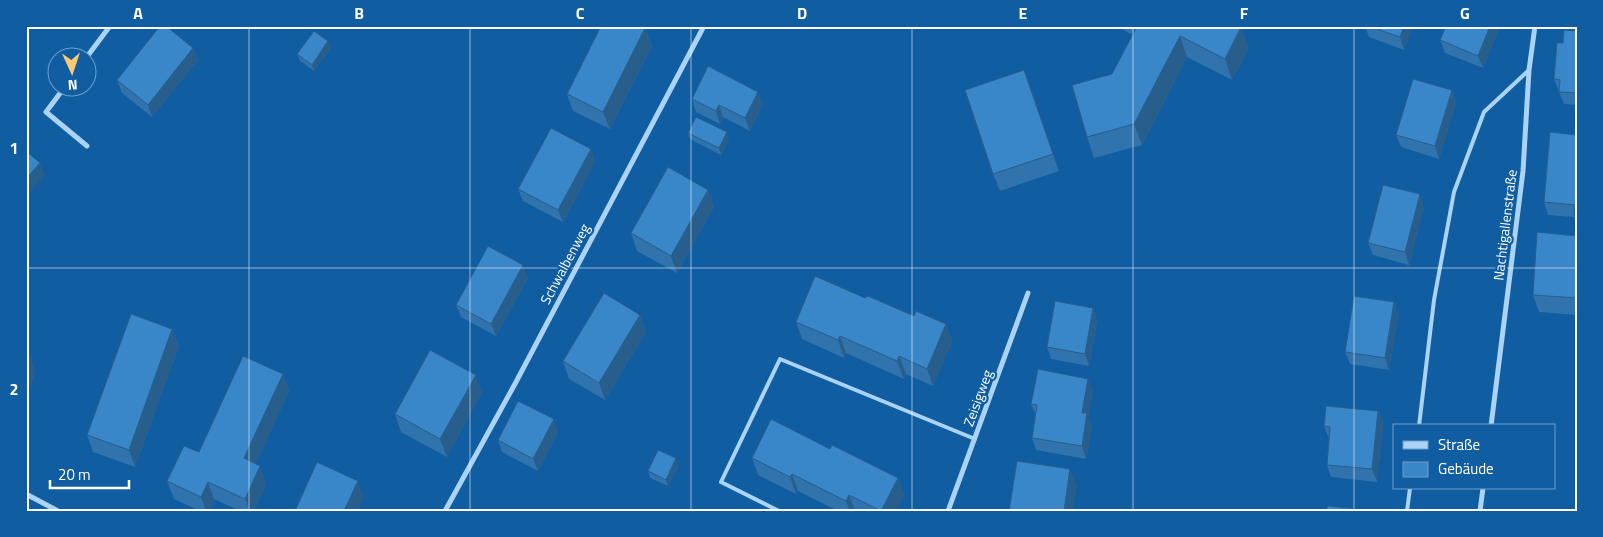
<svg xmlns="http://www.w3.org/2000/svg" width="1603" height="537" font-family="'Titillium Web',sans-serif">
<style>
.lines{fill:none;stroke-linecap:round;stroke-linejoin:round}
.lane{stroke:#aad3f6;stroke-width:4}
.street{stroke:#aad3f6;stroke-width:5}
.wall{fill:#3173ac}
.shaded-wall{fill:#285e8c}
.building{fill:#3986c8;stroke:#285e8c}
.grid{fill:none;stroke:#fff;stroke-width:1;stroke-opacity:0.55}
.labels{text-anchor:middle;stroke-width:4.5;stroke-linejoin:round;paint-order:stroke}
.street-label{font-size:14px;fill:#fff;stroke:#105da2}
.neatline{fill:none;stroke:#fff;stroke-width:2}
.grid-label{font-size:16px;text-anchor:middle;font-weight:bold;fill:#fff}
</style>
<rect width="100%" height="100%" fill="#105da2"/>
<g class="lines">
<path class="lane" d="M1419,426L1434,300L1454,192L1484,112L1529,70
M779,511L721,482L780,359L975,439
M1407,511L1410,488"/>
<path class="street" d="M86,58L110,26
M64,88L46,112L87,146
M1491,426L1523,171L1529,70L1535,26
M26,494L58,511
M445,511L516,382L704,26
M948,511L1028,293
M1480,511L1483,488"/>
</g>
<path class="wall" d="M1116,26H1240L1249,48L1232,80L1187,57L1142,145L1094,158L1087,137L1112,74L1133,35Z
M1365,26H1413L1404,50L1369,37Z
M1500,26L1483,68L1445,53L1440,40Z
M645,28L652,46L610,129L573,111L567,94Z
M1577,31V105L1564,104L1554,79L1563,43Z
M193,48L198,60L152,117L122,93L117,80Z
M331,48L314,71L300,61L297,54Z
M1024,70L1059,171L1000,191L993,174Z
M1452,90L1456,103L1439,159L1401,147L1396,135Z
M692,99L763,104L750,131L723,117L720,124L696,112Z
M688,133L729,139L721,155L690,139Z
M1577,135V223L1574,217L1548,215L1544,202Z
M591,149L595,162L563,222L523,201L518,189Z
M708,190L714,207L677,273L637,251L631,233Z
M1424,207L1409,265L1373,255L1368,243Z
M1577,236V315L1539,312L1533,295Z
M528,278L496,336L461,317L456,305Z
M865,298L914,316L946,324L952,341L933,386L906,374L904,379L846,353L844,358L802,339L796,322Z
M1394,302L1398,315L1389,370L1350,364L1345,352Z
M1093,308L1097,321L1089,366L1051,359L1047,347Z
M640,315L646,332L605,400L569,379L563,361Z
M172,329L179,346L135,467L93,452L87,435Z
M283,374L289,391L256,464L260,466L266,483L254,511H240L214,499L209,511H200L174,499L167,481Z
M1093,391L1088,417L1092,426L1086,459L1036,450L1032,438L1036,416L1031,404Z
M482,392L447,457L401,432L395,414Z
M1378,411L1383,423L1377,482L1331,477L1327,465L1329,439L1324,426Z
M558,432L538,471L502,452L498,440Z
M830,449L898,478L904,495L896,511H838L798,491L796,494L758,475L752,458Z
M679,465L668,486L650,478L648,471Z"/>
<path class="shaded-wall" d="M1404,26H1413L1404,50L1400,37Z
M1490,26H1500L1483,68L1478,56Z
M1241,27L1249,48L1232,80L1225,59Z
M645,28L652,46L610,129L603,112Z
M1180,36L1187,57L1142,145L1134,124Z
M328,41L331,48L314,71L312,65Z
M193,48L198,60L152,117L148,105Z
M1024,70L1031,87L1059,171L1053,154Z
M1452,90L1456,103L1439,159L1435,146Z
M758,92L763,104L750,131L745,118Z
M719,105L723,117L720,124L716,111Z
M727,132L729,139L721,155L719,148Z
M591,149L595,162L563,222L558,210Z
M40,163L45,175L26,197V179Z
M708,190L714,207L677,273L671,256Z
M1420,194L1424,207L1409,265L1405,252Z
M523,265L528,278L496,336L491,324Z
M1394,302L1398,315L1389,370L1385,358Z
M1093,308L1097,321L1089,366L1085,354Z
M640,315L646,332L605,400L599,383Z
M946,324L952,341L933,386L927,369Z
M172,329L179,346L135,467L129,450Z
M840,336L846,353L844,358L838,340Z
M30,355L36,373L26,396V364Z
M899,356L906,374L904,379L897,361Z
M283,374L289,391L251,476L244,458Z
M476,375L482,392L447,457L440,439Z
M1088,379L1093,391L1088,417L1092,426L1086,459L1082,446V413Z
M1378,411L1383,423L1377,482L1372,469Z
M554,419L558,432L538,471L533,459Z
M676,458L679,465L668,486L666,480Z
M260,466L266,483L254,511H250L245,499Z
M1070,469L1077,486L1073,511H1064Z
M792,474L798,491L796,494L790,477Z
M898,478L904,495L896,511H881Z
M358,481L364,498L358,511H344Z
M208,482L214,499L209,511H206L201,497Z
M849,495L855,511H850L846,501Z"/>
<path class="building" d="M160,26H166L193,48L148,105L117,80Z
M601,26H641L645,28L603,112L567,94Z
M1137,26L1241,27L1225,59L1180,36L1134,124L1087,137L1072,85L1112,74Z
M1368,26H1404L1400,37Z
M1446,26H1490L1478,56L1440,40Z
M1564,30L1577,31V93L1559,92L1560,80L1554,79L1557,43H1563Z
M314,31L328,41L312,65L297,54Z
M708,66L758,92L745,118L719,105L716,111L692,99Z
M1024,70L1053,154L993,174L965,90Z
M1413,79L1452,90L1435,146L1396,135Z
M696,117L727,132L719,148L688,133Z
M551,128L591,149L558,210L518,189Z
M1550,132L1577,135V216L1574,215L1575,205L1544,202Z
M26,151L40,163L26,179Z
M668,167L708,190L671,256L631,233Z
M1383,185L1420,194L1405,252L1368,243Z
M1537,232L1577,236V298L1533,295Z
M488,246L523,265L491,324L456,305Z
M815,276L865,298L868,296L914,316L916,311L946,324L927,369L899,356L897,361L840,336L838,340L796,322Z
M604,293L640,315L599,383L563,361Z
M1354,296L1394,302L1385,358L1345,352Z
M1055,301L1093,308L1085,354L1047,347Z
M131,314L172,329L129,450L87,435Z
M430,350L476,375L440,439L395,414Z
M26,354L30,355L26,364Z
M243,356L283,374L244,458L260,466L245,499L208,482L201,497L167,481L184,446L199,452Z
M1038,369L1088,379L1082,413H1087L1082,446L1032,438L1037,405L1031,404Z
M518,401L554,419L533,459L498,440Z
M1326,406L1378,411L1372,469L1327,465L1330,427L1324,426Z
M771,419L830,449L832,445L898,478L881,511L849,495L846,501L792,474L790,477L752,458Z
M658,450L676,458L666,480L648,471Z
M1017,461L1070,469L1064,511H1009Z
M317,462L358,481L344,511H295Z
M1327,506L1368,510V511H1327Z"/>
<path class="grid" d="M249,26V511M470,26V511M691,26V511M912,26V511M1133,26V511M1354,26V511M26,268H1577"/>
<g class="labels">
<g class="street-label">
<text transform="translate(1505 225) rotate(-83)" y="5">Nachtigallenstraße</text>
<text transform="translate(565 264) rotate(-62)" y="5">Schwalbenweg</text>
<text transform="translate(978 398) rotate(-70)" y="5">Zeisigweg</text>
</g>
</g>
<rect width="1603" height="537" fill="none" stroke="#105da2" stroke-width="55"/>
<rect x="1393" y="424" width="162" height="65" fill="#105da2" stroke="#709ec7"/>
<rect x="1403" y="441" width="25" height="8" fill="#aad3f6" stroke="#709ec7"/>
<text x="1438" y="450" font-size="15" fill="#ffffff">Straße</text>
<rect x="1403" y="462" width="25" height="15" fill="#3986c8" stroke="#709ec7"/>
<text x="1438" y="474" font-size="15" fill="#ffffff">Gebäude</text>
<g transform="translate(72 72) rotate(177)"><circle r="24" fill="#105da2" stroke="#709ec7"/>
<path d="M0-4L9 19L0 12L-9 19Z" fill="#ffc96f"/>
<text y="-8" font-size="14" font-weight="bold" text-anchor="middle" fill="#ffffff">N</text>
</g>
<path d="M50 480v8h79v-8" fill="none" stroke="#ffffff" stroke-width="2.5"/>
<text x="58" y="480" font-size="15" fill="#ffffff" stroke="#105da2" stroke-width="4" paint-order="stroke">20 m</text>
<rect x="28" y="28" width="1548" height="482" class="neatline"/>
<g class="grid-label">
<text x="138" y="19">A</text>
<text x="359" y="19">B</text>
<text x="580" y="19">C</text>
<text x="802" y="19">D</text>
<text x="1023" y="19">E</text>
<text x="1244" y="19">F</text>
<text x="1465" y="19">G</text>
<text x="14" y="154">1</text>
<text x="14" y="395">2</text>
</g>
</svg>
